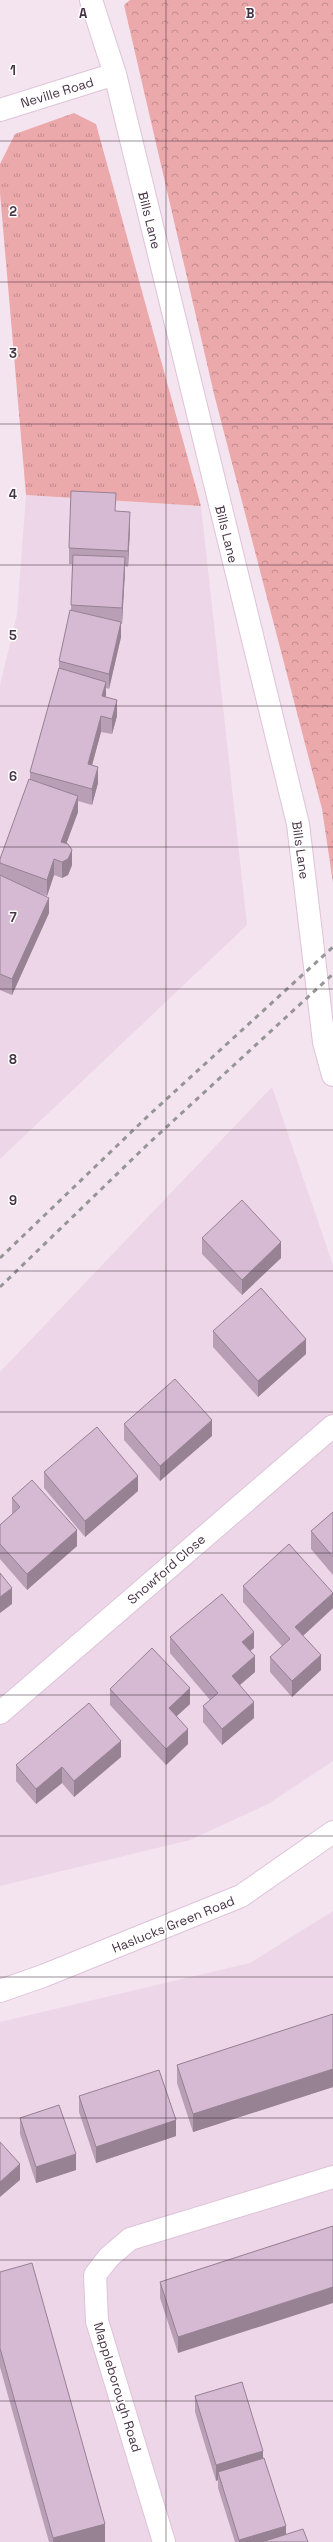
<svg xmlns="http://www.w3.org/2000/svg" width="333" height="2542" font-family="'Space Grotesk',sans-serif">
<style>
.residential{fill:#ecd6e7}
.grass{fill:url(#grass-tufts)}
.forest{fill:url(#forest-crowns)}
.lines{fill:none;stroke-linecap:round;stroke-linejoin:round}
.minor-casing{stroke:#dec3d9;stroke-width:24}
.minor{stroke:#fff;stroke-width:22}
.rail{stroke:#959595;stroke-width:3;stroke-dasharray:5 5;stroke-linecap:butt}
.wall{fill:#b89fb5}
.shaded-wall{fill:#968293}
.building{fill:#d6b9d2;stroke:#968293}
.grid{fill:none;stroke:#463344;stroke-width:1;stroke-opacity:0.55}
.labels{text-anchor:middle;stroke-width:3;stroke-linejoin:round;paint-order:stroke}
.street-label{font-size:13px;fill:#463344;stroke:#fff}
.grid-label{font-size:13px;text-anchor:middle;font-weight:bold;fill:#463344;stroke:#fff;stroke-width:3;stroke-linejoin:round;paint-order:stroke}
</style>
<defs>
<pattern id="grass-tufts" width="24" height="20" patternUnits="userSpaceOnUse"><rect width="24" height="20" fill="#eca9ab"/><path d="M3 7l-1-3M5 7V3M7 7l1-3M15 17l-1-3M17 17v-4M19 17l1-3" fill="none" stroke="#c18a8d"/></pattern>
<pattern id="forest-crowns" width="20" height="18" patternUnits="userSpaceOnUse"><rect width="20" height="18" fill="#eca9ab"/><path d="M2 6a3 3 0 1 1 6 0M12 15a3 3 0 1 1 6 0" fill="none" stroke="#c18a8d"/></pattern>
</defs>
<rect width="100%" height="100%" fill="#f4e4f0"/>
<path class="residential" d="M26,495L201,506L247,925L0,1159V685L17,615Z
M272,1087L333,1265V1761L268,1804L190,1840L0,1886V1372Z
M333,1911V2542H0V2022L250,1963Z"/>
<path class="grass" d="M74,113L96,124L201,506L26,495L0,193V164L15,134Z"/>
<path class="forest" d="M130,0H333V883L322,809L214,394L124,5Z"/>
<g class="lines">
<g class="minor-casing">
<path id="minor" d="M91,0L115,74L298,824L324,1042L333,1075
M0,110L115,74
M0,1713L333,1426
M0,1991L43,1976L241,1896L333,1832
M164,2542L97,2321L95,2275L109,2257L130,2239L333,2177"/>
</g>
<use href="#minor" class="minor"/>
<path class="rail" d="M0,1258L148,1116L333,947
M0,1287L147,1145L333,974"/>
</g>
<path class="wall" d="M115,511L130,528L128,567L125,566L122,624H121V637L109,689L106,688V697L117,716L112,734L101,732L92,765L98,783L92,805L78,801V812L66,844L72,865L68,875L62,878L54,875L47,896L39,893L49,913L12,995L0,990V859L30,779V772L59,670V661L71,610L72,564H69V548Z
M202,1238L281,1258L242,1295L202,1254Z
M213,1331L306,1354L258,1397L213,1347Z
M124,1424L212,1436L160,1481L124,1440Z
M44,1472L138,1491L85,1537L44,1488Z
M12,1498L77,1546L27,1590L0,1559V1525L12,1514Z
M333,1512V1575L311,1549V1531Z
M243,1586L333,1608L303,1636L321,1670L292,1697L270,1672V1657L282,1646L243,1602Z
M170,1637L254,1648L250,1651L255,1672L239,1685L254,1718L222,1745L203,1722V1706L210,1700L170,1653Z
M110,1689L190,1704L177,1716L188,1744L166,1765L110,1705Z
M121,1757L74,1797L62,1783L36,1804L16,1781V1765Z
M333,2014V2087L193,2132L177,2083V2065Z
M79,2096L176,2136L96,2163L79,2112Z
M20,2118L76,2170L36,2183L20,2134Z
M333,2226L178,2353L160,2298V2282Z
M0,2272L105,2542H49L0,2367Z
M195,2396L263,2458L286,2534L308,2542H235L218,2488V2480L216,2481L195,2412Z"/>
<path class="shaded-wall" d="M130,512V528L128,567V551Z
M125,557V573L122,624V608Z
M121,622V637L109,689V674Z
M106,682V697L102,696Z
M117,700V716L112,734V719Z
M101,716V732L88,780V764Z
M98,767V783L92,805V789Z
M78,796V812L61,858V842Z
M72,850V865L68,875L62,878V862Z
M54,859V875L47,896V880Z
M49,898V913L12,995V979Z
M281,1242V1258L242,1295V1280Z
M306,1339V1354L258,1397V1381Z
M212,1420V1436L160,1481V1466Z
M138,1476V1491L85,1537V1521Z
M77,1530V1546L27,1590V1574Z
M12,1588V1604L0,1613V1597Z
M333,1593V1608L295,1643V1627Z
M254,1632V1648L242,1657V1642Z
M321,1655V1670L292,1697V1681Z
M255,1656V1672L232,1692V1676Z
M190,1688V1704L169,1723V1708Z
M254,1702V1718L222,1745V1729Z
M188,1729V1744L166,1765V1749Z
M121,1741V1757L74,1797V1781Z
M62,1767V1783L36,1804V1789Z
M333,2069V2087L193,2132V2114Z
M176,2120V2136L96,2163V2147Z
M76,2154V2170L36,2183V2167Z
M20,2164V2180L0,2197V2182Z
M333,2287V2303L178,2353V2337Z
M263,2451V2467L218,2472V2480L216,2481V2465Z
M105,2524V2542H53V2538Z
M286,2526V2542H239V2540Z"/>
<path class="building" d="M71,491L116,493L115,511L130,512L128,551L69,548Z
M73,555L125,557L122,608L71,605Z
M70,610L121,622L109,674L59,661Z
M59,668L106,682L102,696L117,700L112,719L101,716L88,764L98,767L92,789L30,772Z
M29,779L78,796L61,842L68,844L72,850L68,859L62,862L54,859L47,880L0,863V859Z
M0,875L49,898L12,979L0,974Z
M242,1200L281,1242L242,1280L202,1238Z
M261,1288L306,1339L258,1381L213,1331Z
M175,1379L212,1420L160,1466L124,1424Z
M97,1427L138,1476L85,1521L44,1472Z
M32,1480L77,1530L27,1574L0,1544V1525L20,1507L12,1498Z
M333,1512V1557L311,1531Z
M289,1544L333,1593L295,1627L321,1655L292,1681L270,1657L290,1639L243,1586Z
M0,1573L12,1588L0,1597Z
M222,1594L254,1632L242,1642L255,1656L232,1676L254,1702L222,1729L203,1706L218,1693L170,1637Z
M152,1648L190,1688L169,1708L188,1729L166,1749L110,1689Z
M89,1703L121,1741L74,1781L62,1767L36,1789L16,1765Z
M333,2014V2069L193,2114L177,2065Z
M159,2070L176,2120L96,2147L79,2096Z
M59,2105L76,2154L36,2167L20,2118Z
M0,2142L20,2164L0,2182Z
M333,2226V2287L178,2337L160,2282Z
M32,2263L105,2524L53,2538L0,2348V2272Z
M242,2382L263,2451L216,2465L195,2396Z
M264,2458L286,2526L239,2540L218,2472Z
M303,2529L308,2542H262Z"/>
<path class="grid" d="M166,0V2542M0,141H333M0,282H333M0,424H333M0,565H333M0,706H333M0,847H333M0,989H333M0,1130H333M0,1271H333M0,1412H333M0,1553H333M0,1695H333M0,1836H333M0,1977H333M0,2118H333M0,2260H333M0,2401H333"/>
<g class="labels">
<g class="street-label">
<text transform="translate(57 92) rotate(-17)" y="5">Neville Road</text>
<text transform="translate(150 220) rotate(76)" y="5">Bills Lane</text>
<text transform="translate(227 534) rotate(76)" y="5">Bills Lane</text>
<text transform="translate(301 850) rotate(82)" y="5">Bills Lane</text>
<text transform="translate(166 1569) rotate(-41)" y="5">Snowford Close</text>
<text transform="translate(173 1924) rotate(-22)" y="5">Haslucks Green Road</text>
<text transform="translate(118 2387) rotate(73)" y="5">Mappleborough Road</text>
</g>
</g>
<g class="grid-label">
<text x="83" y="18">A</text>
<text x="250" y="18">B</text>
<text x="13" y="75">1</text>
<text x="13" y="216">2</text>
<text x="13" y="358">3</text>
<text x="13" y="499">4</text>
<text x="13" y="640">5</text>
<text x="13" y="781">6</text>
<text x="13" y="922">7</text>
<text x="13" y="1064">8</text>
<text x="13" y="1205">9</text>
</g>
</svg>
